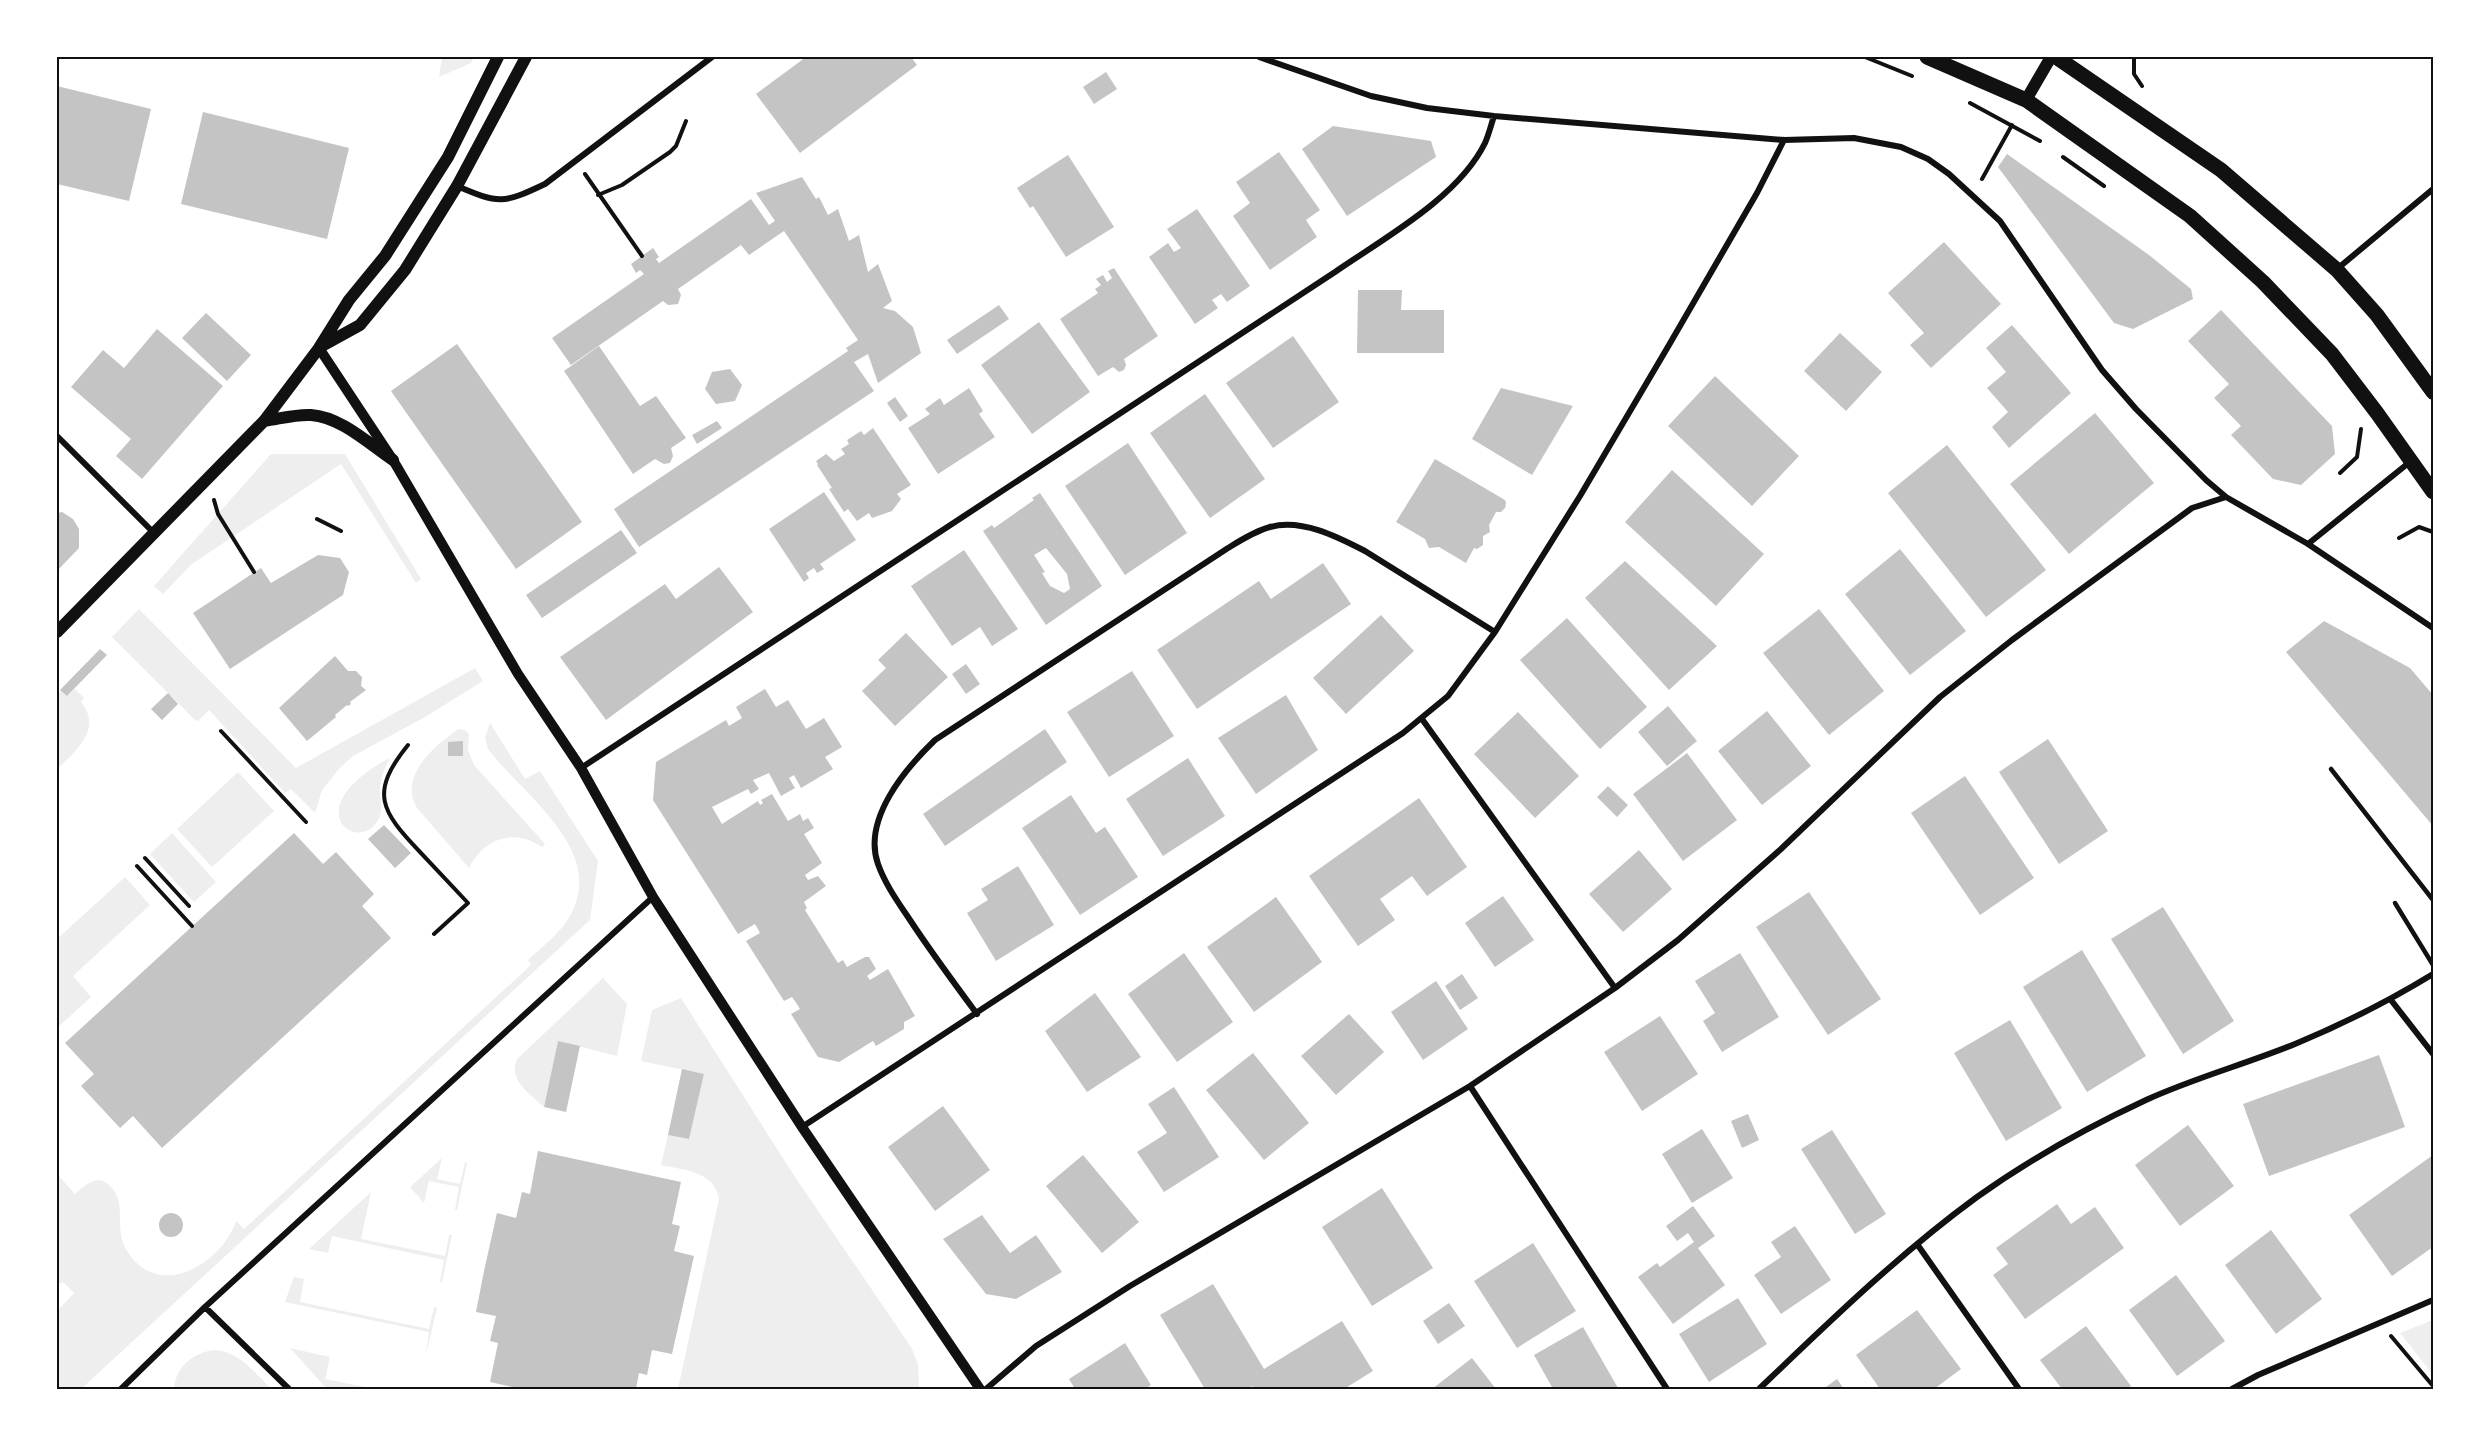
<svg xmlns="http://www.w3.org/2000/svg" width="2490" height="1446" font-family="'Times New Roman',serif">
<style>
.green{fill:#eee}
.building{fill:#c4c4c4;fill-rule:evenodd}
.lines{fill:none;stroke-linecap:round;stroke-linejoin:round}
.path{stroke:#111;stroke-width:4}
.service{stroke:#111;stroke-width:4.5}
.minor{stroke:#111;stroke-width:6}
.tertiary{stroke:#111;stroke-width:10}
.secondary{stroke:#111;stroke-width:12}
.primary{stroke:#111;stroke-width:15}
.neatline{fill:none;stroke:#111;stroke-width:2}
</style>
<rect width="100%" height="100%" fill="#fff"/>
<path class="green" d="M442,57H474L471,63L439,77Z
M271,454H345L421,579L416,583L341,464L192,564L163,594L154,586Z
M139,609L296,768L475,668L483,681L425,717L353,756L339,769L322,790L315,813L291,789L285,793L209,710L198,721L195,720L112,637Z
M75,689L84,698L81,702C103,729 76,751 57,769V695L61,690L67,696Z
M490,723L525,779L540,771L598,861L590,920L81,1389H57V1311L74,1293L63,1282L57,1285V1174L75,1194C85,1185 98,1173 110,1186C128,1203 113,1228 127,1251C158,1301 221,1265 236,1221L244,1229L531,965L528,960C540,949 554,938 564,925C615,855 525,798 488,749L485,738Z
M459,729L465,730L469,734L468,750L474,765L545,844L542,847C514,828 484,838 469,868L417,808C398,777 434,745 459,729Z
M390,758C385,768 381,777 380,788C379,799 384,810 378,820C366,842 336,833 339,809C341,788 373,766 390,758Z
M238,772L274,811L212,867L177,829Z
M172,833L216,882L194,902L150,854Z
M125,877L150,905L73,976L91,997L57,1028V939Z
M603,978L627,1004L617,1056L558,1041L544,1107C530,1094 508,1080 517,1059Z
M681,998L795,1177L911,1347L918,1364L919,1389H678L719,1199C715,1171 683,1170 661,1165L668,1135L689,1139L704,1074L641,1061L652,1010Z
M442,1158L437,1179L460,1184L465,1162L467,1163L457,1210H455L459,1187L429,1181L424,1203L410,1187Z
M371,1192L361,1239L445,1256L449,1235H452L442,1282H440L444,1260L332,1236L328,1253L309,1249Z
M294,1277L304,1279L300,1302L429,1329L434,1307L437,1308L426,1355L429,1332L285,1302Z
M2433,1320V1375L2400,1333Z
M290,1348L330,1357L325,1379L375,1389H327Z
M214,1350C239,1351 254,1372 271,1389H174C176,1366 193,1353 214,1350Z"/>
<path class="building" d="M806,57H911L917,65L800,153L756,94Z
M1106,72L1117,89L1094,104L1083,87Z
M57,86L151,109L129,201L57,184Z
M203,112L349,148L327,239L181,204Z
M1333,126L1431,141L1436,157L1347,216L1302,149Z
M1279,152L1320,210L1306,220L1317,237L1270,270L1233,216L1250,203L1236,182Z
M2007,154L2149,255L2191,289L2193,299L2133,329L2114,323L1998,167Z
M1068,155L1114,227L1066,257L1033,206L1030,208L1017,188Z
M802,177L816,199L819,197L828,215L838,209L849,241L859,235L868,272L878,264L892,301L883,308L895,311L913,327L921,353L878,383L868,354L854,362L874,391L639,547L614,509L848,351L846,348L858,340L784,231L749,255L741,245L678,289L681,295L678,304L668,305L663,301L571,365L552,338L644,274L640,270L636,273L631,264L653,248L659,257L656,259L659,263L751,199L769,225L775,221L756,193Z
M1197,209L1250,286L1227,302L1221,294L1212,300L1218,308L1195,324L1149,257L1168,243L1174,252L1181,248L1167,229Z
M1944,242L2001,304L1931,368L1910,345L1924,333L1888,293Z
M1114,268L1158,336L1124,359L1126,365L1124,370L1119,372L1113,367L1098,376L1060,319L1098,293L1095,289L1101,285L1096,279L1103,275L1107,282L1112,278L1108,271Z
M1358,290H1402L1401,310H1444V353H1357Z
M999,305L1009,319L957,354L947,340Z
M2221,310L2332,426L2335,454L2301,485L2273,479L2231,435L2241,426L2214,398L2229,384L2188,341Z
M206,313L251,355L227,381L182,338Z
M1039,322L1090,392L1032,434L981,365Z
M2012,325L2071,393L2009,448L1992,427L2008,412L1987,388L2006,372L1986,348Z
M157,329L223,386L142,479L116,456L131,439L71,387L103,350L124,368Z
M1840,333L1882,372L1846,411L1804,371Z
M1293,336L1339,402L1273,448L1226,383Z
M457,344L582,522L516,569L391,391Z
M599,346L640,406L656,396L686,438L671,448L673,456L670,463L664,464L655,459L633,474L564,371Z
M730,369L742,385L735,401L716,404L705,389L712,372Z
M1715,376L1799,456L1752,506L1668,426Z
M969,388L983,411L979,414L995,437L938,474L908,428L930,414L925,409L940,398L944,405Z
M1501,388L1573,406L1532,475L1472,439Z
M1205,394L1265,479L1210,518L1150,433Z
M895,397L908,416L900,422L887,403Z
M2095,413L2154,483L2069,554L2010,484Z
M717,421L722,428L697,444L692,435Z
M873,428L911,485L897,494L901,499L892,511L872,518L869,513L857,521L848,509L844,512L829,489L832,488L817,465L818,464L816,461L826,454L834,461L845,454L841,449L849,444L847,440L861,431L864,435Z
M1128,443L1187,533L1125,575L1065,486Z
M1947,445L2046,570L1986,617L1888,493Z
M1435,459L1505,500L1506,503L1505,508L1501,512H1496L1489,525L1490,532L1483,536V545L1477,549L1474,548L1466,563L1439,547L1429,548L1425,539L1396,522Z
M1672,470L1764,554L1716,606L1625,522Z
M824,492L856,540L820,564L824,569L817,573L814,568L806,573L809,578L804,582L769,529Z
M1040,493L1102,586L1046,625L983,531L992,525L994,528L1034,500L1032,498ZM1046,548L1067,574L1070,589L1064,593L1050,586L1042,573L1045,572L1034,555Z
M62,512L73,519L79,529V548L57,571V513Z
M621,530L637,553L542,618L526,595Z
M1900,549L1966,631L1910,675L1845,594Z
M964,550L1018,629L992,646L980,627L952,646L911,586Z
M318,555L340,558L349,572L343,595L230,669L193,613L261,568L271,583Z
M1625,561L1717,646L1669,690L1585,598Z
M1323,563L1351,604L1197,709L1157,650L1259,581L1271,599Z
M719,567L753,612L606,720L560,657L665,584L676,599Z
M1819,609L1884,691L1829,735L1763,653Z
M1381,615L1414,651L1346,714L1313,678Z
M1567,618L1647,707L1600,749L1520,660Z
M2324,621L2410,668L2433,695V826L2286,652Z
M906,633L948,677L895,726L862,691L886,668L878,660Z
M100,649L107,655L67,696L60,690Z
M335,656L348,671H356L362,677L361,686L366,690L350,702L351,704L348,706L347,705L335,715L336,717L307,741L279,708Z
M966,664L980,684L966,694L952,674Z
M1132,671L1174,736L1109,777L1067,712Z
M765,689L776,707L788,700L806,729L824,718L842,747L825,757L833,769L801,788L794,775L789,778L795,788L781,796L769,773L753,780L759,789L751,794L748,789L712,807L722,824L758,801L760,805L763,803L761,800L772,794L788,821L800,814L803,821L808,818L814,828L804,834L822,863L805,875L808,880L818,876L826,886L804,902L807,908L805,910L838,963L843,960L847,967L865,957H869L876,969L867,976L870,980L888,969L915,1016L904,1022V1029L876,1046L873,1041L839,1062L818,1057L791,1014L800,1009L797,1004L792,997L784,1001L746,941L760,933L755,924L738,934L653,800L656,762L726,720L729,726L742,718L736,707Z
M168,693L178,704L162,720L151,709Z
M1286,695L1318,750L1256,794L1218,738Z
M1668,706L1697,741L1667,766L1638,732Z
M1767,711L1811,766L1762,805L1718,751Z
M1518,712L1579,776L1535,818L1474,754Z
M1045,729L1067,762L945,846L923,814Z
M2048,739L2108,831L2059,864L1999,772Z
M463,741V756H448V742Z
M1687,753L1737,820L1683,861L1633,794Z
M1188,758L1225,816L1163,856L1126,799Z
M1965,776L2034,878L1980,915L1911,813Z
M1608,786L1628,805L1617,817L1597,797Z
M1071,795L1096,833L1105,827L1138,877L1080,915L1022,828Z
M1419,798L1467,867L1427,896L1412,876L1380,899L1395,920L1358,946L1309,876Z
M384,825L411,853L395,868L368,839Z
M294,833L323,864L336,852L374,894L362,906L391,938L162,1148L133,1116L120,1128L81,1086L94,1074L65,1043Z
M1639,850L1672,889L1623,932L1589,894Z
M1018,866L1054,925L996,961L967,913L988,900L981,889Z
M1809,892L1881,999L1828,1035L1756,927Z
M1503,896L1534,940L1495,967L1465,923Z
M1276,897L1322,962L1254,1012L1207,947Z
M2163,907L2234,1021L2183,1054L2111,939Z
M2082,950L2146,1056L2087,1092L2023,987Z
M1184,953L1233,1022L1177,1062L1128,994Z
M1740,953L1779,1017L1722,1052L1703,1021L1715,1013L1695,981Z
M1462,974L1478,998L1460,1010L1445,986Z
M1436,981L1468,1029L1423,1060L1391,1012Z
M1095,993L1141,1057L1087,1092L1045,1031Z
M1349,1014L1384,1052L1336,1095L1301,1056Z
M1660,1016L1698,1074L1642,1111L1604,1052Z
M2010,1020L2062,1108L2006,1141L1954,1053Z
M558,1041L580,1046L566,1112L544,1107Z
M1253,1053L1309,1123L1264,1160L1206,1090Z
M2379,1055L2405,1127L2269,1176L2243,1104Z
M682,1069L704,1074L689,1139L668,1135Z
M1174,1087L1219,1157L1164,1192L1137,1152L1167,1133L1148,1104Z
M943,1106L990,1170L935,1211L888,1147Z
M1748,1114L1759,1140L1742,1148L1731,1121Z
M2188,1125L2234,1186L2180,1226L2135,1165Z
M1702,1129L1733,1178L1692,1203L1662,1154Z
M1832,1130L1886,1214L1855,1234L1801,1149Z
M538,1151L681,1182L672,1224L680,1226L674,1251L694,1256L681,1314L672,1354L652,1350L647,1375L639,1373L636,1389H521L490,1382L498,1343L490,1341L496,1316L476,1312L484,1271L497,1213L516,1218L522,1192L530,1194Z
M1083,1155L1139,1222L1102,1253L1046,1186Z
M2433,1155V1247L2392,1276L2349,1215Z
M1382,1188L1433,1268L1372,1306L1322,1227Z
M2057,1204L2071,1224L2095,1207L2124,1248L2025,1319L1993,1275L2008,1264L1996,1248Z
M1693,1206L1715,1236L1698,1248L1725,1285L1673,1324L1638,1277L1657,1263L1660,1267L1694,1242L1688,1233L1677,1241L1666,1226Z
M159 1225a12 12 0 1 1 24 0a12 12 0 1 1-24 0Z
M982,1215L1010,1253L1036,1235L1062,1272L1016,1299L986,1294L943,1239Z
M1795,1226L1831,1280L1781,1314L1754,1275L1781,1257L1771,1242Z
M2271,1230L2322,1299L2276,1334L2225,1265Z
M1533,1243L1576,1311L1517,1348L1474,1281Z
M2176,1275L2225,1341L2177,1376L2129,1310Z
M1213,1284L1264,1369L1342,1321L1373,1371L1344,1389H1254L1252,1386L1248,1389H1205L1160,1315Z
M1738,1298L1767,1344L1709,1382L1679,1334Z
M1449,1303L1465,1326L1438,1344L1423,1321Z
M1917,1310L1961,1369L1934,1389H1880L1856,1355Z
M2086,1326L2131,1386L2127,1389H2062L2040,1360Z
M1583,1327L1618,1388L1616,1389H1553L1534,1355Z
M1125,1343L1151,1385L1145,1389H1075L1069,1379Z
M1472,1358L1496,1389H1432Z
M1837,1379L1844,1389H1823Z"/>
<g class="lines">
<path class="path" d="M1865,57L1912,76
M2134,57V74L2142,86
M1970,103L2040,141
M2063,157L2104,186
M585,174L642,256
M1982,179L2012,125
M598,195L622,185L670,152L676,146L686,121
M2340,473L2357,457L2361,429
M214,500L218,514L254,572
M317,519L341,531
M2399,538L2419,527L2433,532
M221,731L306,822
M408,745C369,793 381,811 420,852C436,869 452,886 468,903L434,934
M145,858L189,906
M137,866L192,926
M2391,1336L2433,1386"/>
<path class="service" d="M2331,769L2433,900
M2395,903L2433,965"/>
<path class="minor" d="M1259,57L1371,96L1427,108L1494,116L1784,140L1854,138L1901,147L1928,159L1949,174L2000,221L2102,370L2136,409L2206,480L2226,497L2308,544L2433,628
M457,186C499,204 503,204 545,184L712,57
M2337,269L2433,189
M57,436L154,533
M2308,544L2411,461
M1422,719L1615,988
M581,768L1335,272C1384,238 1458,198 1485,143C1489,134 1491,125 1494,116
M2391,1000L2433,1054
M977,1014C954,983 931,952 910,920C898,902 885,884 878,864C862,819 906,768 935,740L1228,548C1241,540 1255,531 1270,527C1301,518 1338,537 1365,551L1495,632
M1470,1086L1667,1389
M802,1127L1403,733L1448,696L1495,632L1580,496L1669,345L1757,193L1784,140
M1917,1244L2019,1389
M205,1307L289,1389
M121,1389L205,1307L653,897
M986,1389L1036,1346L1130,1286L1470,1086L1615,988L1678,940L1781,849L1940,697L2012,640L2192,508L2226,497
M1759,1389C1829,1322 1899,1254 1977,1197C2030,1159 2088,1127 2146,1100C2194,1078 2246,1064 2295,1044C2343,1024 2389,1001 2433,974
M2232,1389L2258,1375L2433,1300"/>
<path class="tertiary" d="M319,348L393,460L518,674L581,768L653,897L802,1127L980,1389"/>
<path class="secondary" d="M2026,100L2051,57
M320,347L360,325L405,270L457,186L526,57
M264,421C279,419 296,414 311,415C341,417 369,444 393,460
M57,632L264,421L319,348L349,300L385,256L448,157L498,57"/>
<path class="primary" d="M1927,57L2026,100L2190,216L2263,282L2332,354L2377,413L2433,492
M2056,57L2221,170L2337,270L2377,315L2433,392"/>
</g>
<rect width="2490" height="1446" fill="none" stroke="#ffffff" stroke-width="117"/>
<rect x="58" y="58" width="2374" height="1330" class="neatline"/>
</svg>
